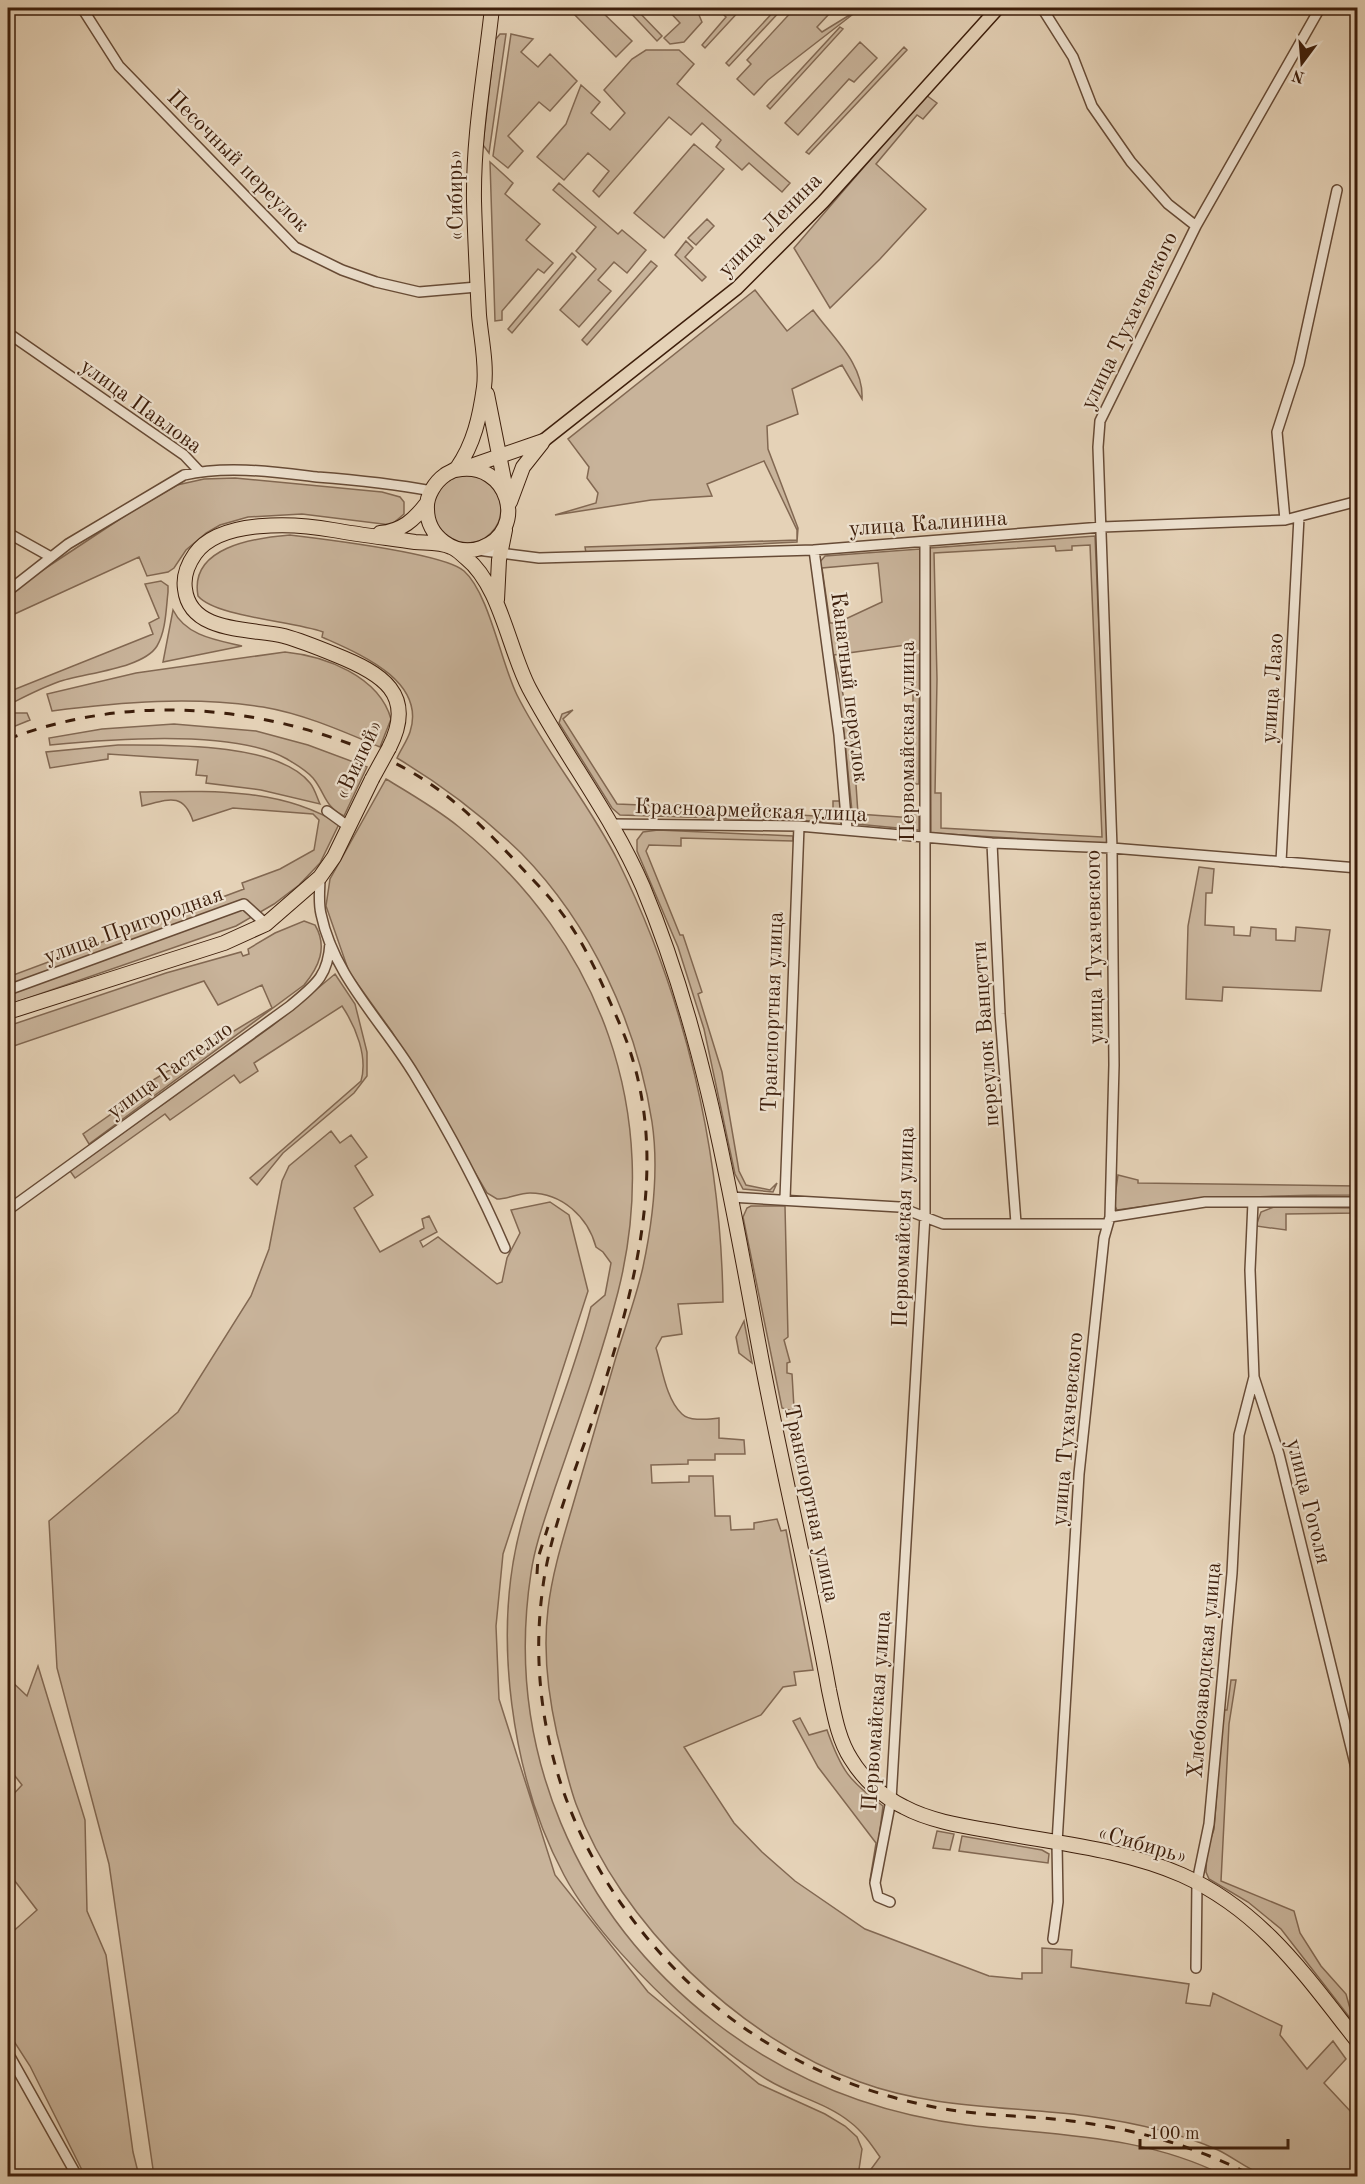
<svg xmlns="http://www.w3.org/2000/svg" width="1365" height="2184" font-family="'Old Standard TT',serif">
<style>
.green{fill:#c8b39a;stroke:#826852;stroke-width:1.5;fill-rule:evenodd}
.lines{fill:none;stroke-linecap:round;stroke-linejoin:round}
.minor-casing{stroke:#674b36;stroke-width:12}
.major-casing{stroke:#3d1e0b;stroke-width:15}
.highway-casing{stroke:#3d1e0b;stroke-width:16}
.minor{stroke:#eee2d0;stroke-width:9}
.major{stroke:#e5d2b7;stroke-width:12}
.highway{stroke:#e5d2b7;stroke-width:14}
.rail{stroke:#3d1e0b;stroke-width:3;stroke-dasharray:10 10;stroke-linecap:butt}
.highway-bridge-casing{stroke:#3d1e0b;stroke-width:16;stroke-linecap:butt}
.highway-bridge{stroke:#e5d2b7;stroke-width:14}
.labels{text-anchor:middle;stroke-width:4.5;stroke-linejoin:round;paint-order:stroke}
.street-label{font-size:22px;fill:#3d1e0b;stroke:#eee2d0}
</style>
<rect width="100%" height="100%" fill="#e5d2b7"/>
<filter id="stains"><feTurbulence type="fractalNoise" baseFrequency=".00333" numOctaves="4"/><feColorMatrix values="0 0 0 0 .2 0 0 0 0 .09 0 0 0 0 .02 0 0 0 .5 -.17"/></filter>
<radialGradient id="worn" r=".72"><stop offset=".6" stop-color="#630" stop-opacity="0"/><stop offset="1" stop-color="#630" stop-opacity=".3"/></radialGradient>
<path class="green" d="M574,8H598L632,41L616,57L571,11Z
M626,8H635L662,36L657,41Z
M666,8H696L702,22L684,42L670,44L664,38L680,23Z
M717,8H742L705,48L702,45L726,17Z
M777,8H783L729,66L726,63Z
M795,8L799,11L803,8H822L829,14L817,27L822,32L861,8L768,80L754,95L737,79L751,64L747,60Z
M840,27L843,29L770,109L767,106Z
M500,34H506L489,153L483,145L495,40Z
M511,34L533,39L521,52L538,67L550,54L577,81L550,111L539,102L508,136L523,151L508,168L493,156Z
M860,42L877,58L854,82L849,79L798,135L785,123Z
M904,47L907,50L809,154L806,152Z
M646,50H679L694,64L677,84L790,183L782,192L749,163L742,170L716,147L721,140L702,123L691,135L669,117L599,197L593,191L609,171L588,153L564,180L537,157L566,124L581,85L600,102L591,113L610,130L625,113L604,90L632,59Z
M926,95L937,103L923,119L917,115L876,164L926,209L880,259L830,308L794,248Z
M694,144L724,169L664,238L634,213Z
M490,162L513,183L505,194L540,224L526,240L553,263L544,273L538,269L502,311V320L495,321Z
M559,183L618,234L622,230L646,250L627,273L614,262L598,280L611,291L579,327L560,310L596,269L576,251L596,227L553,190Z
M707,219L714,226L696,245L688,238Z
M686,241L693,248L685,257L706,277L702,281L675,255Z
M572,253L576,257L512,333L508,329Z
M651,261L657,266L587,345L582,340Z
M755,290L787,331L813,310C833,338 864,364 862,399L842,365L792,389L798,414L767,426L768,449L798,528L797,542L586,553L585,547L797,540V530L764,461L707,484L712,496L651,500L555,515L596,503L598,493L587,478L589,467L568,439Z
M433 509a34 34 0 1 1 68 0a34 34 0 1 1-68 0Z
M235,478L382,492L400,497L404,502V514L391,525L302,514L248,517L220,525L206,533L186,550L174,568L168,572L147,576L139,557L8,617V593L126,515L177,485L204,479Z
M290,535C323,539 444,553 464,571C489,593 501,663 517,695C546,753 589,803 618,861C685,997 721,1151 723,1302L678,1304L682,1334L662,1337L656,1348C662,1367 666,1400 682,1414C690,1422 708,1419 719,1418V1438L744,1440L745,1454H715V1460H688V1464L651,1465L652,1483L689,1482V1476H713L715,1516H730L731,1530L754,1529V1523L777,1519L781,1531L786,1530L813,1670L794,1672L796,1685L783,1687L761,1715L684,1747L734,1823L762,1852L795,1881L865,1929L989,1976L1022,1979V1973H1042V1948L1072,1950L1071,1967L1189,1984L1186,2003L1210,2006L1213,1993L1282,2026L1280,2035L1307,2069L1333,2041L1346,2059L1324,2083L1352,2113L1357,2108V2176C1334,2177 1283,2182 1264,2175C1248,2170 1233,2157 1218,2150C1178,2132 1130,2122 1087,2116C1010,2106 933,2109 860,2082C741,2039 620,1924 576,1804C568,1782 563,1757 557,1734C548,1694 543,1650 548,1609C552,1574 562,1542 572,1508C587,1458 601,1407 616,1357C625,1327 636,1298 643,1267C653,1220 659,1169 652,1122C637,1024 591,924 521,853C483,816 442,785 397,758C401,749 407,741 410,732C427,680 357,653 322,637L323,632C292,621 216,617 198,596C189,547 254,538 290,535Z
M1095,536L1108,844L931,833L930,548ZM1090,545L1102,837L941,828V793H935L937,679L934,553L1055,546L1056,551L1072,550V546Z
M920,549L919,784H913V644L834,655L850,725H852L858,814L914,818V813H919V830L856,824L853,821L843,723L839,708L819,563L825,556ZM878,563L882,602L837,623H830L822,568Z
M161,581L168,586V592C166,609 166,631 157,646C143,669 83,673 58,682C41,688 24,697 8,705V692L153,634L149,623L159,618L145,584Z
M173,610C186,636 216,640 242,646L163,662Z
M285,652C325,656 379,676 391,719L380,747C342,731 304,714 263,707C193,696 121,702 52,711L47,694L136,673Z
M573,710L563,719L617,804L691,807L692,811L720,812V807L733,808V811L833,817V801H841L842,822L620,815L612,808L559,723L562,714Z
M8,713H27L30,720L8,729Z
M174,724L256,731L308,745L367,767L344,816C324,806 326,794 313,778C306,770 297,765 287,759C235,729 110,739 50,745L49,738L102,729Z
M118,745C167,745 277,742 310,783C315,789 317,798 320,804L261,790L206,783L207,776L196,775L198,760L108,754V759L50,768L46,752Z
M386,779C411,794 437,809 459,827C601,942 663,1114 618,1292C601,1358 577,1424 555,1488C546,1516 535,1544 531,1573C504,1748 576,1915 716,2023C790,2080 873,2113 967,2125C1056,2136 1142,2134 1225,2176H866L880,2157C871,2144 862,2131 850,2122C827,2103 794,2096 768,2080C741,2064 714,2042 691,2022C647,1984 591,1926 564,1875C511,1776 492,1634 521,1526C540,1452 572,1381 591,1307L605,1295L611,1263L603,1252L596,1247C588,1217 562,1193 530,1193C519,1193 508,1199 497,1199L487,1193L392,1032L349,972L326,906L330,879Z
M140,792C208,791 280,787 339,824L320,863L299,885L274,904L236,926L8,1005V977L244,889L242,883L280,869L314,850L319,820L313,814L233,808L193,821C183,791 167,800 142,806Z
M658,830L793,836V841L681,838V846L649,845L646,851L680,935H683L702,992L698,994L722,1072L739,1171L746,1185L770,1190L777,1183L773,1192L743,1189L735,1174L704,1029L678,947L637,851V840L643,832Z
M1199,867L1214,869L1212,893H1206L1205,925L1234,927V935L1250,936L1251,927L1276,929V940L1295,941L1296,927L1330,930L1321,991L1223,987L1222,1001L1186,999L1188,926Z
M304,921L315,925C328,947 319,967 304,985L89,1144L83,1134L138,1095L135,1091L272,1008L262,985L218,1005L204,981L8,1048V1026L166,973L241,952L243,956L249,954L248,949L275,933Z
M335,974L355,1004L367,1052V1076L354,1093L283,1153L257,1185L250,1178L361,1081C368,1057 356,1027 342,1006L254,1063L258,1071L240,1083L234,1075L170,1120L165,1114L75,1178L70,1171L272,1026Z
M331,1131L340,1143L351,1135L367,1157L355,1166L373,1195L354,1208L380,1252L424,1228L422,1219L429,1216L437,1232L420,1241L423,1247L438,1237L497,1284L502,1282L507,1258L520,1233L511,1210L550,1202L569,1215L588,1291L503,1554L496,1626L499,1699L555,1875L648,1992L759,2084L825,2114L845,2126L857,2137L862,2149L858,2176H154L109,1864L57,1668L49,1521L178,1412L251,1296L269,1249L282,1181L289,1166Z
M1118,1175L1138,1180V1183L1357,1186V1195C1274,1195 1200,1197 1117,1210L1114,1204Z
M751,1206H785L788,1337L784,1340L790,1362L787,1363V1373L792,1374L794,1408L792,1411L782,1408L743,1217L747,1208Z
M1274,1207L1357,1208V1213L1286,1214V1230L1256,1226L1261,1212Z
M744,1321L752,1363L739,1353L736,1337Z
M38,1666L85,1820L87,1911L106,1955L133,2152L139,2176H85L30,2066L8,2032V1936L37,1910L8,1872V1800L22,1785L8,1767L11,1760L8,1757V1678L27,1696Z
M1231,1680H1236L1229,1724L1221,1881L1294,1911L1300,1933L1321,1966L1346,1994L1351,2012L1357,2020V2027L1281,1929L1248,1902L1209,1879L1206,1872L1207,1850L1214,1829L1223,1710H1227Z
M800,1718L809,1735L827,1730C841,1770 849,1781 883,1806L874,1877L870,1880L876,1843L818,1767L793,1721Z
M937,1831L954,1834L950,1850L933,1848Z
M962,1836L1042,1850L1049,1854L1048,1863L959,1851Z"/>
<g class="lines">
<g class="minor-casing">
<path id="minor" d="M82,8L119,66L295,247L342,270L376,282L419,292L477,287
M1042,8L1073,57L1092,106L1131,162L1168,204L1196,226
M8,333L184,455L200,472
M1285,520L1277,432L1299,364L1337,190
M8,533L51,557
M477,550L539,558L814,550L1102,527L1285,520L1358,501
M814,550L839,735L847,829
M8,591L68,544L184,475C227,465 275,472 317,477C356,480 394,484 432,491
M327,811L349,827
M610,824L799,826L992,843L1112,848L1358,868
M992,843L1000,1014L1016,1223
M1281,862L1299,517
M320,877C320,889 318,902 321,914C334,977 382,1021 414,1074C448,1130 479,1187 505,1248
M8,990L244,904L266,924
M730,1197L899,1207L943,1224H1107
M785,1199L799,826
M1253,1202L1250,1270L1254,1377L1279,1454L1358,1776
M8,1210L290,1006C315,985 328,977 330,943
M1110,1217L1205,1202H1358
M890,1902L878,1897L875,1883L891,1800L925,1216V542
M1053,1939L1058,1902L1057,1843L1079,1474L1104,1238L1110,1217L1114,1065L1112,848L1098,447L1100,421L1196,226L1320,8
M1196,1968L1197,1882L1209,1824L1232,1573L1239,1435L1254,1377
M8,2053L77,2176"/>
</g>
<g class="major-casing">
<path id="major" d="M543,441L737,288L823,202L998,8"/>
</g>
<g class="highway-casing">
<path id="highway" d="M487,394L506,490
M465,468L543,441
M456,470C509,459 529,531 481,548C454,557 427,536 427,509C426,496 435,482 445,475C449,472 454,471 457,468C474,444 480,416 484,387C487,364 481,338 479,315C477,277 475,239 474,201C473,136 485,73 492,8
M510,502L523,467L542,443
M380,533C402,531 414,520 427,503
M497,600L499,560L505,530
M389,748C417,694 381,673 336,655C319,648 302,641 284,636C252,628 190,634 185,589C183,576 188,564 195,554C220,519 295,523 333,530C361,535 388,538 415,542C426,543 441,542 451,547C457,549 461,554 466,558C500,585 509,650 529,688C565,756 613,817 643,887C706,1038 731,1198 761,1357C782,1468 809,1578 829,1690C834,1713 838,1739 851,1759C863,1779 883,1797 904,1807C930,1821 963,1826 992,1831C1055,1843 1123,1849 1182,1875C1262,1911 1305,1975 1358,2042
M8,1012L224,943L266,924L320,877L334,857L372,779"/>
</g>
<use href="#minor" class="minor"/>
<use href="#major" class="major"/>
<use href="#highway" class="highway"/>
<path class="rail" d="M8,739C130,693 261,704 380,756C449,787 485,829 536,883C573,921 590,956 611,1004C617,1018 624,1033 629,1048C670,1168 633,1294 596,1410C576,1470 549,1531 542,1594C529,1697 555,1803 612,1890C687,2005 794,2078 929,2106C975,2116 1024,2115 1071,2121C1136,2129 1195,2146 1253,2176
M537,1574L538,1558L548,1527"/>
<g class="highway-bridge-casing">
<path id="highway-bridge" d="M372,779L389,748"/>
</g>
<use href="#highway-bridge" class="highway-bridge"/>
</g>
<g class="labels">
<g class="street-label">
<text transform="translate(239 160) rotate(45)" y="8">Песочный переулок</text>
<text transform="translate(454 195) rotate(-91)" y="8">«Сибирь»</text>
<text transform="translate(769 224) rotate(-45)" y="8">улица Ленина</text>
<text transform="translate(1128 320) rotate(-64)" y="8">улица Тухачевского</text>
<text transform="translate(142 405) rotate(36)" y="8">улица Павлова</text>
<text transform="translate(928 522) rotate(-4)" y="8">улица Калинина</text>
<text transform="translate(851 687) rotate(83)" y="8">Канатный переулок</text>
<text transform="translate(1271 688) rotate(-86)" y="8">улица Лазо</text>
<text transform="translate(906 741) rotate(-90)" y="8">Первомайская улица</text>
<text transform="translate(357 759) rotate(-65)" y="8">«Вилюй»</text>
<text transform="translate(751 809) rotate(2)" y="8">Красноармейская улица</text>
<text transform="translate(133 924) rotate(-20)" y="8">улица Пригородная</text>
<text transform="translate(1093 947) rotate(-91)" y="8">улица Тухачевского</text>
<text transform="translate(771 1012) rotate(-88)" y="8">Транспортная улица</text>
<text transform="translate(984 1034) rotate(-94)" y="8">переулок Ванцетти</text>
<text transform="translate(169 1069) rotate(-36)" y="8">улица Гастелло</text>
<text transform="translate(902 1227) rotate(-88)" y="8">Первомайская улица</text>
<text transform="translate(1066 1429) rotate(-85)" y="8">улица Тухачевского</text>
<text transform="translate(1310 1501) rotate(76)" y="8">улица Гоголя</text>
<text transform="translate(813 1503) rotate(78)" y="8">Транспортная улица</text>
<text transform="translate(1203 1670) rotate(-85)" y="8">Хлебозаводская улица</text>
<text transform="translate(875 1711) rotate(-86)" y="8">Первомайская улица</text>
<text transform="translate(1143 1843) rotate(16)" y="8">«Сибирь»</text>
</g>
</g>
<rect width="1365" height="2184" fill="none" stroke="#e5d2b7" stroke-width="30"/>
<rect x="9" y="9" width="1347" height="2166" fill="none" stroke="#3d1e0b" stroke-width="3"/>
<rect x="15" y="15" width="1335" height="2154" fill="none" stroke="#3d1e0b" stroke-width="1.5"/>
<g transform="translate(1302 63) rotate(196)" stroke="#eee2d0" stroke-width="4.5" paint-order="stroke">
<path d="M0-4.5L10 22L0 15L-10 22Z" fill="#3d1e0b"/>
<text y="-9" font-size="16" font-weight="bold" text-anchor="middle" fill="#3d1e0b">N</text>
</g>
<path d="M1140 2139v9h148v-9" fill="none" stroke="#3d1e0b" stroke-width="3"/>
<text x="1149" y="2139" font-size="18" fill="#3d1e0b" stroke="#eee2d0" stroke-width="4.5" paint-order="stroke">100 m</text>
<rect width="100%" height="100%" filter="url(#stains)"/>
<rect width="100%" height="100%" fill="url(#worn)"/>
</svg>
